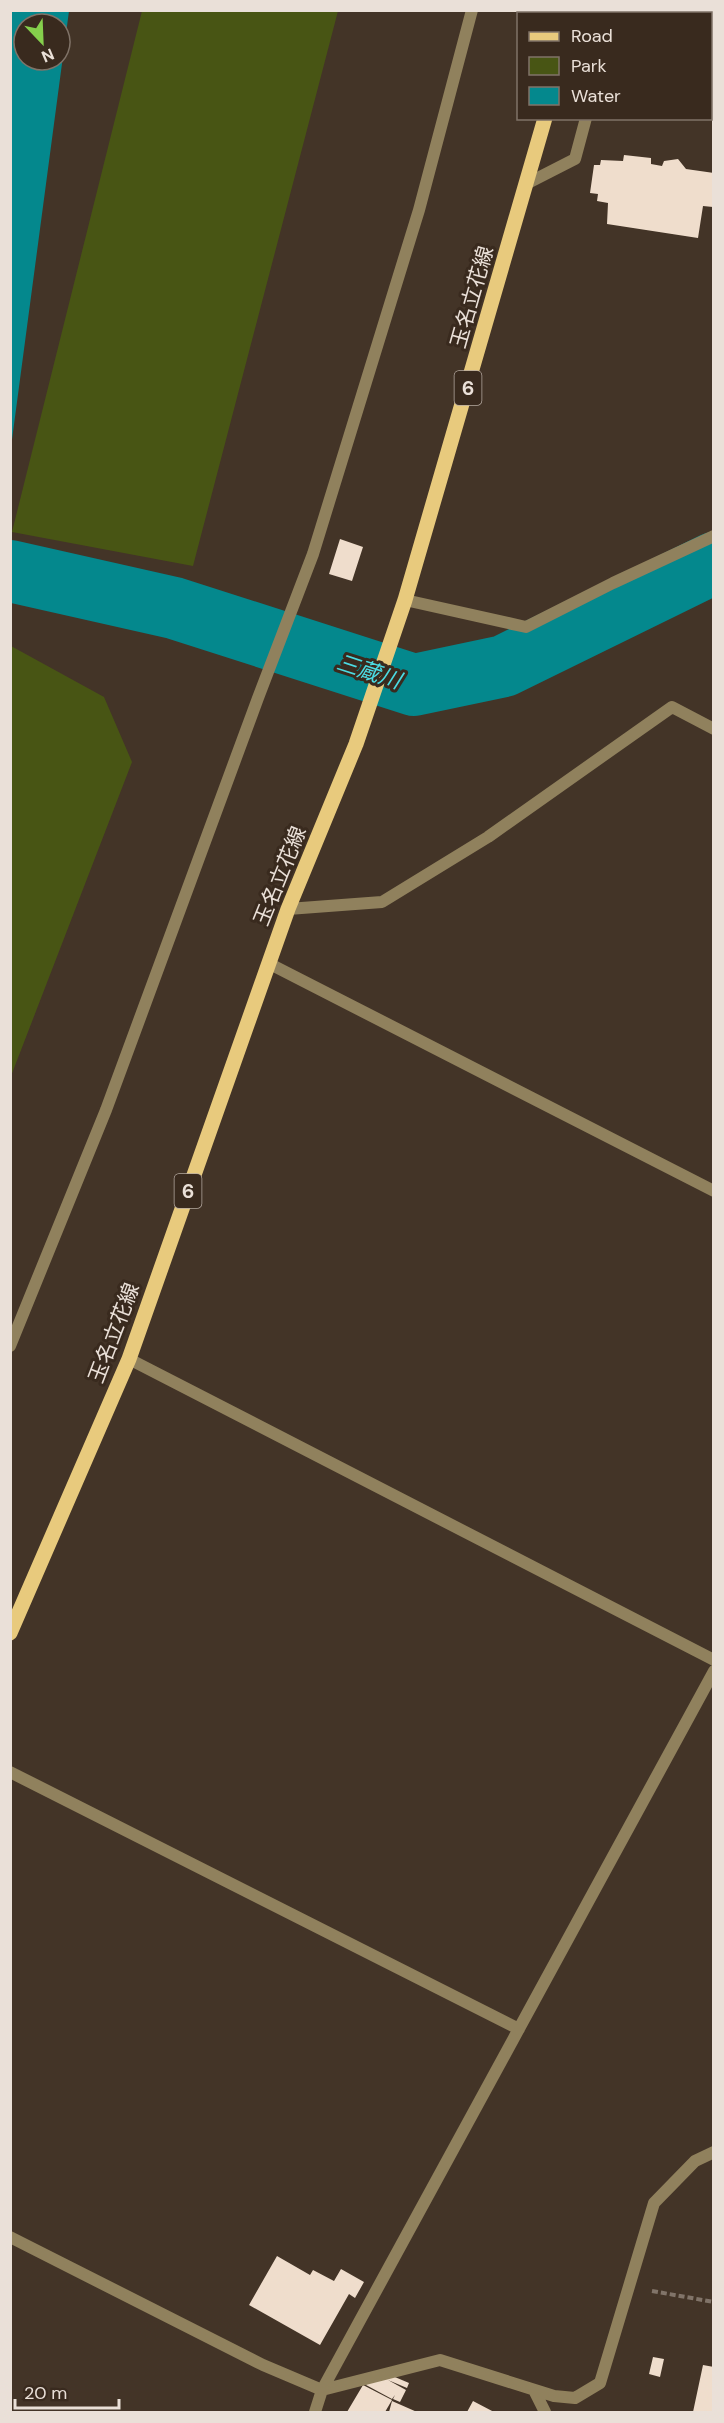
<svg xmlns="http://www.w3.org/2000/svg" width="724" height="2423" font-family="'DM Sans','Noto Sans JP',sans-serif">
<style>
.green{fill:#485514}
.water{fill:#04888d;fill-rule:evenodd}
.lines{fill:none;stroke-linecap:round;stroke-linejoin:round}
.river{stroke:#04888d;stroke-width:62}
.building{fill:#efddcc}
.path{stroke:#817469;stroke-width:4;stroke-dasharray:6 3;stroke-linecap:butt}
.street{stroke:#90815d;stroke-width:12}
.primary{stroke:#e8ca7d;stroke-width:15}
.labels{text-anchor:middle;stroke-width:6;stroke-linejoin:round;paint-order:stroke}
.shield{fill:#392a1e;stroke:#b5a9a0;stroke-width:1.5}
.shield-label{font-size:20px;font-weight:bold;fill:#eae0d8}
.street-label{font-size:21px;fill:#eae0d8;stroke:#392a1e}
.water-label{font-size:22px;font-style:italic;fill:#4bdbe2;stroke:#392a1e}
</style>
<rect width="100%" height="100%" fill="#433427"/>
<path class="green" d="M142,11H338L193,566L12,532Z
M11,646L104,697L132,762L11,1076Z"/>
<path class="water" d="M11,10L69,11L11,447L10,11ZM24,24H60V60H24Z"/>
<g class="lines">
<path class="river" d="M10,571L174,608L414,685L504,666L714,563"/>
</g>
<path class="building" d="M624,155L651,158V164L662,166L664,161L678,159L686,169L714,173L713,207L703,206L698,238L607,224L608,203L597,201L598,194L590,193L594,165H600L601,160L623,161Z
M340,539L363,547L352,581L329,574Z
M277,2256L310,2275L313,2270L334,2281L341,2269L364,2282L355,2298L349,2294L320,2345L249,2305Z
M653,2357L664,2359L660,2377L649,2374Z
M703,2365L714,2367V2412H693Z
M383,2372L409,2383L407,2388L388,2380L406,2390L400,2402L393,2399L395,2395L392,2399L366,2385L372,2373Z
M363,2385L392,2400L385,2412H347Z
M392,2401L417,2412H389Z
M473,2401L494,2412H467Z"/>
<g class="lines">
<path class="path" d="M652,2291L714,2302"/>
<path class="street" d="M615,14L616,10
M528,183L575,159L586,118
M405,600L526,627L613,583L714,536
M288,909L382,902L488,837L672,707L714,729
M268,963L714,1191
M10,1346L106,1110L258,698L313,554L419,210L472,10
M129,1359L714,1660
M10,1772L519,2029
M10,2237L263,2365L322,2390L440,2360L554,2396L575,2398L600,2383L654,2203L695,2161L714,2152
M534,2390L545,2412
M315,2412L322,2390L714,1671"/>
<path class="primary" d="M573,14L574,10
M10,1633L129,1359L288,909L356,744L405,600L545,118"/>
</g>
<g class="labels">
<g class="shield">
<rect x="454.5" y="371" width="27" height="34" rx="4.5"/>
<rect x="174.5" y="1174" width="27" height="34" rx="4.5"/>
</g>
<g class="shield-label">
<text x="468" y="395">6</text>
<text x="188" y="1198">6</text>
</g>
<g class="street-label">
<text transform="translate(472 297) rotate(-74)" y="7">玉名立花線</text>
<text transform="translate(280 876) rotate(-68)" y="7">玉名立花線</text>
<text transform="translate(114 1333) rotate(-69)" y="7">玉名立花線</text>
</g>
<g class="water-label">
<text transform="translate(369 671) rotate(18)" y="8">三蔵川</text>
</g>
</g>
<rect width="724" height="2423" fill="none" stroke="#eae0d8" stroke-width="24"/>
<rect x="517" y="12" width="195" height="108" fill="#392a1e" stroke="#807368" stroke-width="1.5"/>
<rect x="529" y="32" width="30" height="9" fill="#e8ca7d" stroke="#807368" stroke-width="1.5"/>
<text x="571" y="42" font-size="18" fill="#eae0d8">Road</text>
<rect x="529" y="57" width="30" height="18" fill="#485514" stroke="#807368" stroke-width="1.5"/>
<text x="571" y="72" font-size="18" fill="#eae0d8">Park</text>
<rect x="529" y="87" width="30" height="18" fill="#04888d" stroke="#807368" stroke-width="1.5"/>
<text x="571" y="102" font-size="18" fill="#eae0d8">Water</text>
<g transform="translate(42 42) rotate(157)"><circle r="28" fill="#392a1e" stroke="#807368" stroke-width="1.5"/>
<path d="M0-4.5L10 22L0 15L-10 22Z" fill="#85cf4c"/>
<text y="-9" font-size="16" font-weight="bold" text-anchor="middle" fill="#eae0d8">N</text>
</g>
<path d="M15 2399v9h104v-9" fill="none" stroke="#eae0d8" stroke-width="3"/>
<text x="24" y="2399" font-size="18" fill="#eae0d8" stroke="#392a1e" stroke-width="4.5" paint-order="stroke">20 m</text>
</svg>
